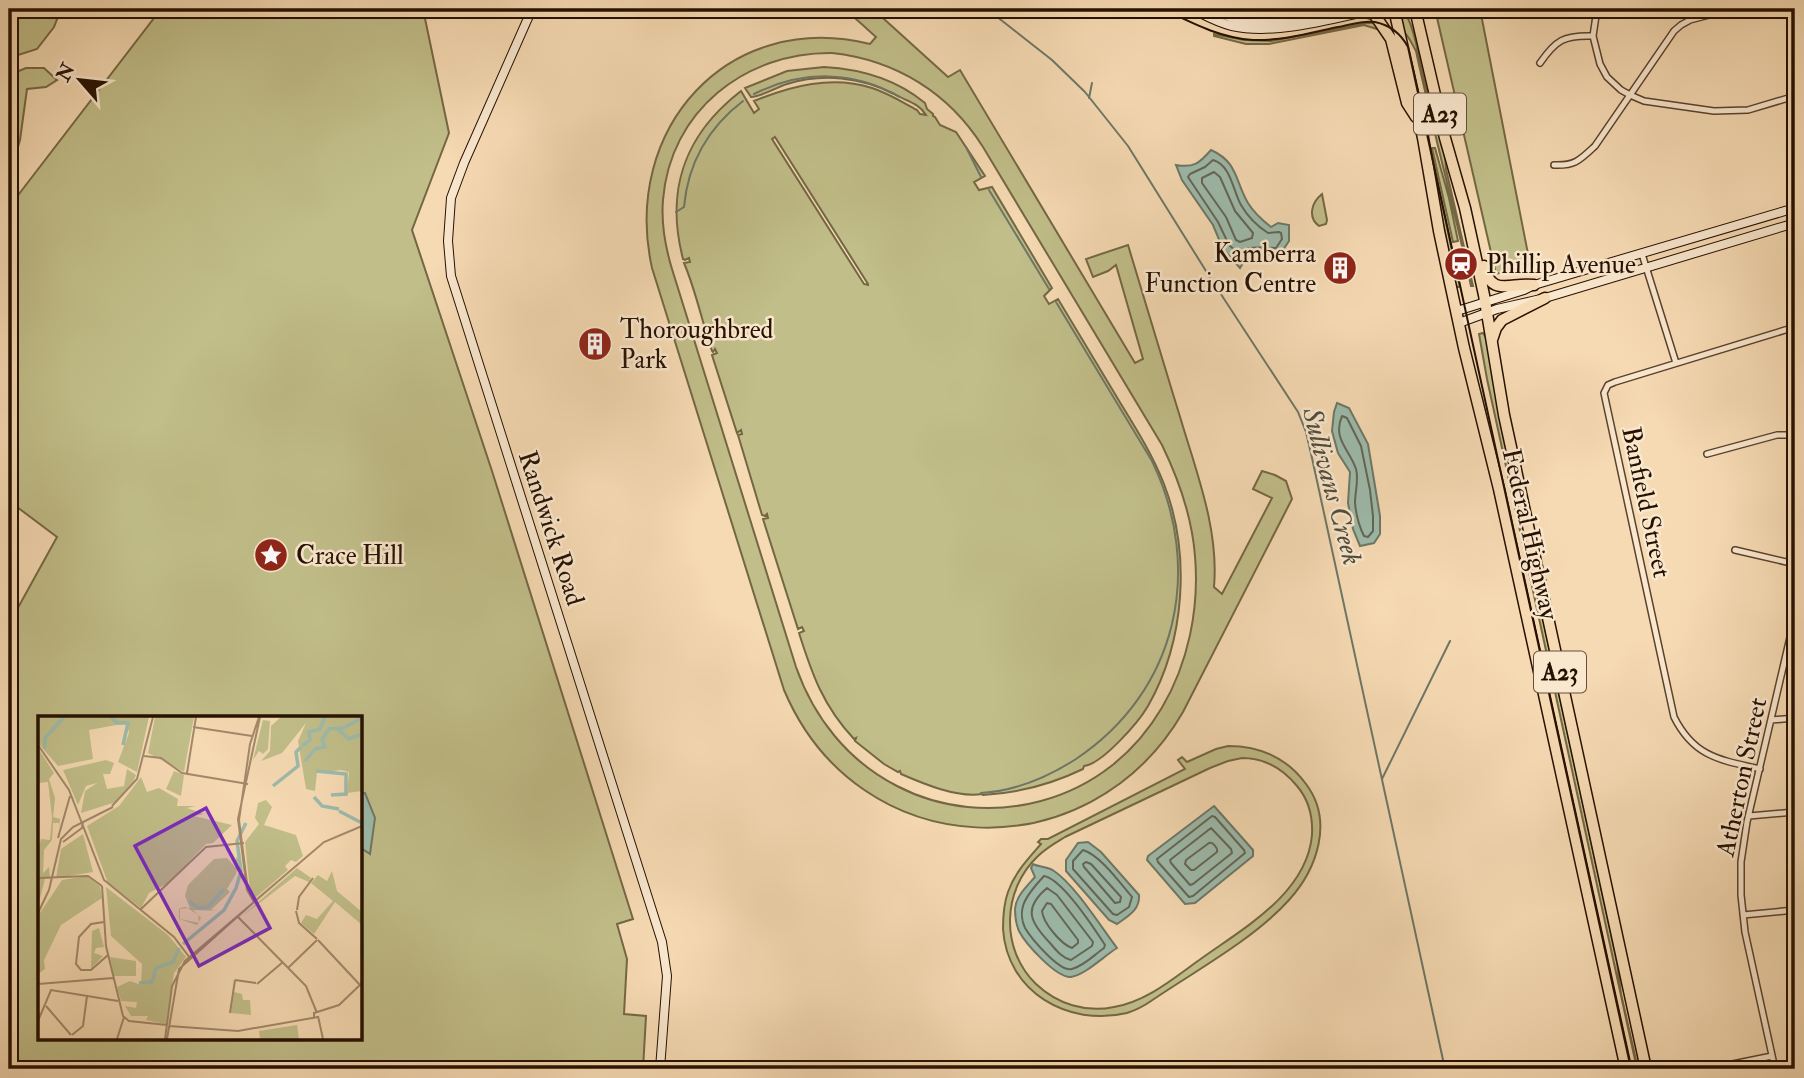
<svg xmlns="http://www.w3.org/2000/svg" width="1804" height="1078" font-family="'IM FELL Double Pica',serif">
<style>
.green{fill:#c1be89;stroke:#746744;stroke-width:2;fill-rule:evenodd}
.water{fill:#9dbbac;stroke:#6d7767;stroke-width:2}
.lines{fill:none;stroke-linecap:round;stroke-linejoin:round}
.shore{stroke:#626656;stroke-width:2}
.stream{stroke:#6d7767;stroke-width:2}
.street-casing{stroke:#5a422d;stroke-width:8}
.secondary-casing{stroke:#261000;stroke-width:10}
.highway-casing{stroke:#261000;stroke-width:13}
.street{stroke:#f9e7ce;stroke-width:5}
.secondary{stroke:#f9e7ce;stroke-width:8}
.highway{stroke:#f6dab3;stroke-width:10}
.tram{stroke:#261000;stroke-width:2}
.labels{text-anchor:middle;stroke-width:5;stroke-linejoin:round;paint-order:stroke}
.shield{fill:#f9e7ce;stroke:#65503e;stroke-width:2}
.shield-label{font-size:24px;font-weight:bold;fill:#261000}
.poi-label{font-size:26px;fill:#261000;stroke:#f9e7ce;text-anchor:start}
.street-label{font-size:26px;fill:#261000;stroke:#f9e7ce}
.water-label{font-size:28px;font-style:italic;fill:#504c3c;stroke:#f9e7ce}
.inset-river{fill:none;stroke:#9dbbac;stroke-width:3.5}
.inset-road{fill:none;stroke:#a3896b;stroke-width:2}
.view{fill:#7b2cbf;fill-opacity:0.15;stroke:#7b2cbf;stroke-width:3.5}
.inset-edge{fill:none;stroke:#261000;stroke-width:3.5}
</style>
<rect width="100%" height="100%" fill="#f6dab3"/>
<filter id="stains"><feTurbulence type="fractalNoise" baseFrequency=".00286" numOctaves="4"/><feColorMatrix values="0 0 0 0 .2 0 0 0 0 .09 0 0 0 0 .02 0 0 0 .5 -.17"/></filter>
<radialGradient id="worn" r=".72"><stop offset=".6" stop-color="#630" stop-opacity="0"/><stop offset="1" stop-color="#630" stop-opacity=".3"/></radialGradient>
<path class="green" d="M9,9H61L54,27L37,49L9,58Z
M161,9H423L449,133L412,230L492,471L633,919L617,924L627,959L624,1014L646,1016L643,1069H9V624L57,537L9,501V207ZM40,718H360V1038H40Z
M845,9H873L948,77L960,70L1135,363L1143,359L1116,265L1108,271L1093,277L1086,259L1128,245C1146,304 1163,362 1181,420C1197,474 1219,530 1214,587L1222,594L1272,498L1253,489L1262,471L1275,475L1286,481L1292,499L1183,712C1089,874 858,865 784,690L652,268C621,129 728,9 870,44L876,37ZM832,53C896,60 949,93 983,147L1162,445C1179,480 1192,517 1195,556C1204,663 1149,772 1041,801C993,814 941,809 897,786C848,761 814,718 796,667L672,269C665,246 661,224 663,200C670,111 745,52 832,53Z
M1398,9H1402C1415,22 1420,68 1426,88C1433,114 1445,141 1446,169L1473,286H1471C1454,207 1433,130 1416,51L1410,40L1403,30Z
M1435,9H1480L1530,264L1496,274Z
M1367,23H1376L1380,30L1364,25L1269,44H1246L1214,36V34L1244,40L1271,41Z
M1410,61H1411L1414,74L1460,287H1457L1455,283Z
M824,67C860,69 896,79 925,103L927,109L933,114V116L935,117L940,125L956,132L985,176L974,182L979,190L992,187L1052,288L1044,296L1049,304L1058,299C1079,334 1100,369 1121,404C1137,430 1153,456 1164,484C1191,554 1185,641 1148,706C1138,723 1102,764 1084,766L1083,769C1050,785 1019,793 983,795L982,794C957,798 924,784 901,774L900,771L898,772L884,764L855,741L856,738L854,739C823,706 812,674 799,633L804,631L802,627L798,629L763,519L768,518L767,514L765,516L762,515L738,435L742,434L741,430L737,433L712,355L717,353L715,349L713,352L712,351C702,322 696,291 684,263L690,262L689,258L685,260L683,259C665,190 684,135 741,91L754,113L759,109L754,101C791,86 832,75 872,88C888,93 902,102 917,110L920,114L926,115C919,103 906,101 894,94C861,77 822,73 787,84C775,88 763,96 751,97L745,88L787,71ZM775,137L868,284V285L864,284L772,139Z
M26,68H44L57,80L46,87L27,89L20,140L9,177V75Z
M1432,148H1435L1449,198L1458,241L1453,242Z
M1322,194L1327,220L1326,224L1319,226C1307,217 1312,202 1322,194Z
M1483,333L1487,339L1501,425L1617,962L1621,994L1638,1069H1637L1487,379L1479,334Z
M1228,746C1260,746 1287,758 1306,784C1334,821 1317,869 1289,900C1254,939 1195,971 1151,1001C1144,1006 1136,1010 1127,1013C1068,1027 1007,992 1003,929C1003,917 1004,903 1008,892C1015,872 1028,859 1041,844L1038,842L1041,839H1048L1185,769L1178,760L1182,757L1187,762L1216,749ZM1242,758C1264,758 1283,769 1297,786C1309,800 1313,816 1312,835C1307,893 1244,928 1202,958C1175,977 1148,1001 1114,1007C1086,1013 1057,1004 1036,984C1000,949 1002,890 1038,856C1046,848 1055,843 1065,837L1210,768L1228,761Z"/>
<path class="water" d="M1211,150C1238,162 1235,181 1248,203C1254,213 1262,220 1271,227L1278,223L1289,225V241L1279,256L1256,253L1247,256L1240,268L1223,249L1213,225L1182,180L1176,165C1193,168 1199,164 1211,150Z
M1337,403L1349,408L1368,444L1380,516V534L1374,543L1360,546L1353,529L1348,503L1350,472L1338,453L1332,431L1334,412Z
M365,793L375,818L370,854L361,848V794Z
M1214,806L1253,850V856L1195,903L1185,904L1147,860L1148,856Z
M1088,842L1101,852L1139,895C1140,910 1128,916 1117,924L1109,920L1066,871V860L1078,843Z
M1033,864C1039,867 1049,867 1054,871C1075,885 1101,927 1117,948C1104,956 1085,975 1071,977C1056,978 1025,943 1019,931C1016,924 1015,916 1015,909C1016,896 1027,886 1035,877L1031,868Z"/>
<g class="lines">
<path class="shore" d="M1213,160C1231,165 1233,191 1241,205C1248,217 1257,226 1268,233L1279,232L1281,233L1282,239L1276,248C1262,248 1250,245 1238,253L1229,245L1218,222L1188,177L1190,174L1205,167Z
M1214,172L1220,177L1235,211L1253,233L1252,238L1240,242L1236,240L1226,217L1202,183V178Z
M1342,416L1347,418L1361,446L1370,490L1373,516V531L1368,537L1364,536C1359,526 1356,514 1355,503C1355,492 1359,479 1356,469C1350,450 1332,439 1342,416Z
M1212,816L1215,817L1244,850L1245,853L1193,896L1189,897L1158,862L1157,859Z
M1211,828L1231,849L1232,853L1193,884L1190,885L1171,863L1170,860Z
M1209,843C1213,842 1218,848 1217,852L1194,870H1191L1185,864L1186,860Z
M1083,850C1100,855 1120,883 1132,897L1129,907L1117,915L1113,914L1073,869V861Z
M1086,862L1091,864L1121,897L1120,902L1115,903L1084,867L1083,864Z
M1044,876C1062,879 1094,928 1105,945L1104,948C1094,955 1084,966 1072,969C1060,973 1031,938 1025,928C1022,922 1021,913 1023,906C1026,895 1037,884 1044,876Z
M1047,888L1057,895L1093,942L1092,946L1071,960C1062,958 1056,950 1050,943C1031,923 1022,909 1047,888Z
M1047,903L1051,904L1078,940V943L1072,948C1061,944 1043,923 1042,911Z"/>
<path class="stream" d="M987,9L1052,60L1085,92L1128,146L1211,279L1298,412L1306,432L1312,458L1445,1069
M754,94C802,70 853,70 900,97
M1089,98L1092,83
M966,147L981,177
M989,190L1049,289
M676,212L684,207C688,163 709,127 743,101
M1382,779L1450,641
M981,793C1015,791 1048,777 1076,759C1178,691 1204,569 1152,461L1056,302"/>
<g class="street-casing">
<path id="street" d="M1597,9L1593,36L1600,64L1607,77L1621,90L1630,95L1644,101L1714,111L1748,110L1795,96
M1540,63C1556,40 1564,35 1593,36
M1554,165C1575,166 1580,160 1595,146L1674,31L1681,25L1690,20L1732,9
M1642,254L1676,363
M1707,454L1777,435H1795
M1735,550L1795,564
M1771,720L1795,718
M1760,769C1720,760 1694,757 1674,717L1604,393L1608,385L1615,382L1795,327
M1749,816L1795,812
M1743,915L1795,910
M1708,1069L1772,1056
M1775,1069L1745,932L1741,895V862L1747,822L1795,616"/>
</g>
<g class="secondary-casing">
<path id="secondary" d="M532,9L464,163L451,198L448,241L451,276L662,942L667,976L660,1069
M1192,9C1204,15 1218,23 1232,26C1276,36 1334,18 1378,9
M1212,9C1254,33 1300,19 1344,9
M1457,311L1524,290L1534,285L1795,208
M1459,323L1497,309L1545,298L1795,223"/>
</g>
<g class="highway-casing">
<path id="highway" d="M1394,9L1423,138L1439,231L1464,348L1499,489L1626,1069
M1415,9L1445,138L1465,208L1484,295L1504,415L1646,1069
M1333,11L1337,9
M1364,12L1374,14L1391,39L1407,103L1416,117
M1484,266C1491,298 1511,282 1534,285
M1492,340L1496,328L1502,320L1545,298"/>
</g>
<use href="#street" class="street"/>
<use href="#secondary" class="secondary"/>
<use href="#highway" class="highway"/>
<path class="tram" d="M1163,9C1192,23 1220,38 1253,40C1282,41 1310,33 1338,27C1350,25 1363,20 1375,22C1390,25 1401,34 1408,47L1631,1069"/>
</g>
<defs>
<g id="station-disc" transform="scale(1.75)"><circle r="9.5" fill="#8f2418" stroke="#f9e7ce"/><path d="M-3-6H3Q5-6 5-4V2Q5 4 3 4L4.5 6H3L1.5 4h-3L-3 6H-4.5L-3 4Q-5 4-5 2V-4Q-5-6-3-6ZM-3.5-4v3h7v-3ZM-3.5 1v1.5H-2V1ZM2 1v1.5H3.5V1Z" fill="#fff"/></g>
<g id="building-disc" transform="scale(1.75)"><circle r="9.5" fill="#8f2418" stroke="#f9e7ce"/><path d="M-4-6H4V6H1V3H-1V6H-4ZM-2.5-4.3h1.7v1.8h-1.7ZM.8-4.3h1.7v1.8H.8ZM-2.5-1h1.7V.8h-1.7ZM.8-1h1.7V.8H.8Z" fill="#fff"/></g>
<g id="sight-disc" transform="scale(1.75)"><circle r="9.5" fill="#8f2418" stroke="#f9e7ce"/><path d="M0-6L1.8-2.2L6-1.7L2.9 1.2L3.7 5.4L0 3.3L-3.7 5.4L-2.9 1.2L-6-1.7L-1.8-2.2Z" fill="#fff"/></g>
</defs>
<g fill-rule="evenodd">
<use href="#station-disc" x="1461" y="264"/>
<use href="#building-disc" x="1340" y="268"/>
<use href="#building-disc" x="595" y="344"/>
<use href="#sight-disc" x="271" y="555"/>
</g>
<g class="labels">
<g class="shield">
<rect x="1414" y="93.5" width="52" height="41" rx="5"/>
<rect x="1534" y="651.5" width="52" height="41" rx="5"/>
</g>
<g class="shield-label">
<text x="1440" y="122">A23</text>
<text x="1560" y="680">A23</text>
</g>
<g class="poi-label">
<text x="1316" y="262" text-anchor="end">Kamberra<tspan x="1316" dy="30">Function Centre</tspan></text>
<text x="1486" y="273">Phillip Avenue</text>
<text x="620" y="338">Thoroughbred<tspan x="620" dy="30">Park</tspan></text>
<text x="296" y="564">Crace Hill</text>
</g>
<g class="street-label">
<text transform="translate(1647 502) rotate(78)" y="9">Banfield Street</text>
<text transform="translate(552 528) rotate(72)" y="9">Randwick Road</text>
<text transform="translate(1531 534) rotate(77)" y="9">Federal Highway</text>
<text transform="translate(1741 777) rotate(-78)" y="9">Atherton Street</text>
</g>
<g class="water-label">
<text transform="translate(1333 486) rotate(75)" y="10">Sullivans Creek</text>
</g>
</g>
<g transform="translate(38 716)">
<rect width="324" height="324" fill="#f6dab3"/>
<path d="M0,1H111L99,56L80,46L91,17L89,7L51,14L55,43L20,50L0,27ZM117,1H156L146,56L110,37ZM243,1H324V75L309,77L311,56L303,54L279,57L277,75L268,73L260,25L268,7L244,37L223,45L232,35L233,10ZM225,4L232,5L230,33L225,38L221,35L215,44ZM0,32L16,57L11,63L17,82L15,101L22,103L21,112V107H15L14,124L6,134L5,157L11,151L12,163H7L0,190V133L3,123L12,124L14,101L10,66L0,67ZM68,44L76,47L72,58H65L69,73L86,70L89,53L98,59L95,66L78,86L43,97L47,75L59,67L48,70L40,89L25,54ZM136,55L146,59L143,80L128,73ZM103,61L109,76L121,72L140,83L139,90H158L149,92L166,98L156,100L194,109L175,127L168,128L130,167L111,177L103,192L70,167L49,110L81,90ZM228,84L234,91L226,109L258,119L265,140L258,146L253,144L247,150L250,154L217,182L212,175L207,126L221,108L217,102L220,87ZM45,118L55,156L18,162L23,133ZM198,141L201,143L198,158L189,173L192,176L173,194L182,195L155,194L163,202L159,209L141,203V193L152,192L147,180L150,169L176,143L189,142L197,151ZM142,192L148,191L160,199L161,207L142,203ZM259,152L273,162L271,166L257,160L203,201ZM294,155L299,175L324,196V209L297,186L276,218L263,207L268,199L279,203L295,185L273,167L280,159L289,165ZM48,160L62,170L64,182L23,209L6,244L7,253L0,258V200L24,164ZM68,171L130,219L148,241L136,257L128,308L108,304L110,300H93L87,290L98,292L99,286L83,285L79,271L92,265L103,269L104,248L73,220ZM61,212L66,231L58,232L56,237L65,240L53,253L54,215ZM72,241L98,245V260H76ZM196,276L204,278L205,284H212L213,299L193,297ZM259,309L261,323H222L221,315Z" fill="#c1be89" fill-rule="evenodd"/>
<path class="inset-river" d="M73,1L79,7H90L85,29M300,13L311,23L324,18M264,30L272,24L271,16L282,13L287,1M7,33V22L26,1M267,45L277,33L287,31L284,23L291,13L305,12L324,2M278,55L308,58V78L293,79M235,70L260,50L258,36L263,31M276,81L284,90L301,93M301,95L324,107M151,185L160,192L170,191L186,173M145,228L186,194L198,172L203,155L199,125L208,107M101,267L114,266L118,252L135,246L141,232"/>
<path class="inset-road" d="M155,11L214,20M0,29L31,74L66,164L136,221L152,242M106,40L123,42L144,57L210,68M149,57L158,1M74,90L99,63L115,1M20,122L32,80M25,126L44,112L45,105M0,162L50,160L64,170M64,170L68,230L85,300L91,305L129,309M217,185L210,175L201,104L212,28L221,1M103,193L168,131L206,127M259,194L261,181L275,162M258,195L261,207L279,223M0,197L11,174L23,123L35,111L75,91M199,200L268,270L279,297M66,206L53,208L41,221L38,248L43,254H53L70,239M280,224L322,269M250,252L279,224M197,264L218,267M0,268L75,262M219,268L245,246M8,290L33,319M192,297L197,264M280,300L285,323M276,301V297L301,289L324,267M0,305L13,274L80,285M131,310L200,315L280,301M34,319L45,310L49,280M79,323L86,301M127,323L134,270L147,245L286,126L324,110M129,323L141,253L216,186L209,174L200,103L222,1"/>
<path class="view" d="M168,92L232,212L161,250L97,130Z"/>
<rect width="324" height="324" class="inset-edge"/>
</g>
<rect width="1804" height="1078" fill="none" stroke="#f6dab3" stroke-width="35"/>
<rect x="10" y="10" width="1783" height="1057" fill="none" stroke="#261000" stroke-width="3.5"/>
<rect x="18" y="18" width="1769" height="1043" fill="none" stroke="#261000" stroke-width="2"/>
<g transform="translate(80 80) rotate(298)" stroke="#f9e7ce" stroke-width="5" paint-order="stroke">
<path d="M0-5L12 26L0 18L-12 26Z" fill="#261000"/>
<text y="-10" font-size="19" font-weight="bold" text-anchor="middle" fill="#261000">N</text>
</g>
<rect width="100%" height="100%" filter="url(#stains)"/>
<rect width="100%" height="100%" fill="url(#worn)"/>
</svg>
